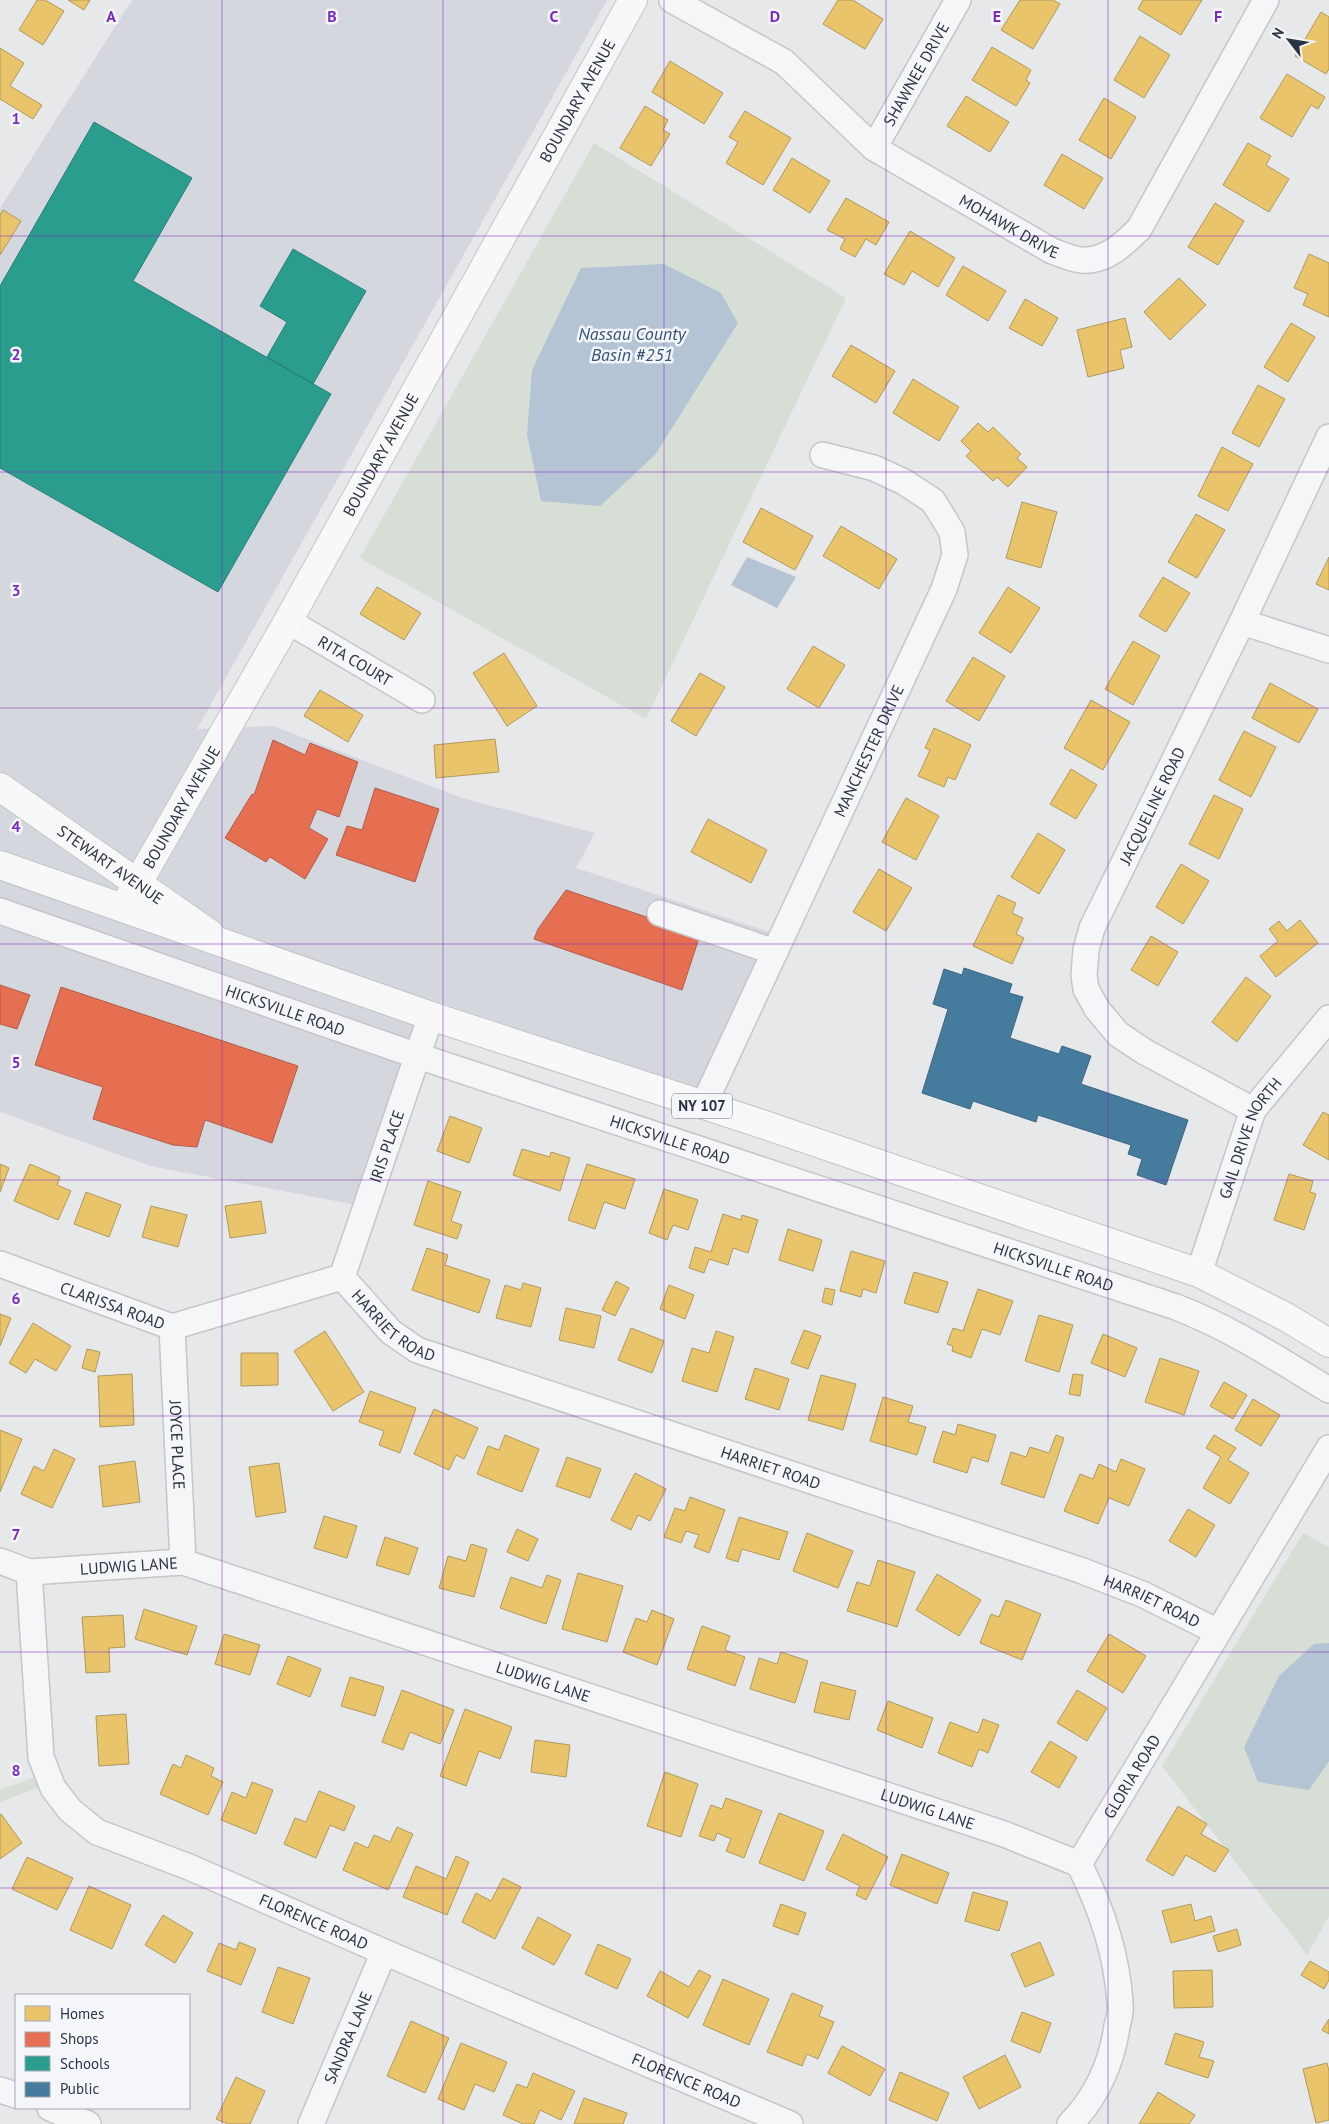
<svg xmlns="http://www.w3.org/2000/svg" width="1329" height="2124" font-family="'PT Sans',sans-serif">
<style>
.built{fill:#d4d7dd}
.green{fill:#d6ded6}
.water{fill:#b4c4d5}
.homes{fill:#e9c46a;stroke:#b0995f}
.shops{fill:#e76f51;stroke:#af5d4d}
.schools{fill:#2a9d8f;stroke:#2a7e79}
.public{fill:#457b9d;stroke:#3d6683}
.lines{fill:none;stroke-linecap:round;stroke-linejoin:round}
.minor-casing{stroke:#c4c6c8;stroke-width:28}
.secondary-casing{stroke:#c4c6c8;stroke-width:30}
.primary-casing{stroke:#c2c5c8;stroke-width:30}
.minor{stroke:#f5f6f7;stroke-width:25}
.secondary{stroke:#f8f8f8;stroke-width:28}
.primary{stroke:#f8f8f8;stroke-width:28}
.grid{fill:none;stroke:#7b2cbf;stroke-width:1;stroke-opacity:0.55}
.labels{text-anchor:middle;stroke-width:5;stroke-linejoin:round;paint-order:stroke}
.shield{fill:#f4f6f9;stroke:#676e7b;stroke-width:1}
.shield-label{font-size:15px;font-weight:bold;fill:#2b3445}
.street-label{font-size:16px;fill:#2b3445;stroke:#f4f6f9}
.water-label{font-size:18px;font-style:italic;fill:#34527a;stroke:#f4f6f9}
.grid-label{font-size:16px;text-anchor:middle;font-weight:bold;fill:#7b2cbf;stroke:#f4f6f9;stroke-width:5;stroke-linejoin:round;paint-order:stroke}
</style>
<rect width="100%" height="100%" fill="#e6e8ea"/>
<path class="built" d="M132,0H607L197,729L273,726L462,798L595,833L576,868L778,935L703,1090L426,998L357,1205L150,1166L0,1112V208Z"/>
<path class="green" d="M594,143L846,298L646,719L360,558Z
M1303,1533L1329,1547V1916L1307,1955L1162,1766Z
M34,1777L40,1787L0,1802V1790Z"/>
<path class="water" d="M664,264L721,293L738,323L655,455L600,506L541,501L527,435L532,370L581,268Z
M747,557L796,577L777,608L731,585Z
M1329,1643V1761L1309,1790L1258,1782L1244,1747L1279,1676L1314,1644Z"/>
<path class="homes" d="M37,0H45L64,11L43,45L19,30Z
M68,0H90L84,10Z
M838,0H853L883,19L865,49L823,24Z
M1020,0H1053L1060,4L1033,49L1001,30Z
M1143,0H1202L1181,35L1138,9Z
M1321,12L1329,17V69L1326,74L1295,56Z
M1140,36L1170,55L1144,98L1114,80Z
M992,47L1031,70L1026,80L1030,83L1016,106L972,80Z
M0,48L24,63L10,86L42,105L33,119L0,99Z
M670,61L723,93L704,124L652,92Z
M1287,74L1325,97L1318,109L1311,105L1292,137L1260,118Z
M966,96L1009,122L990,152L947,126Z
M1104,98L1136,117L1111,159L1079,140Z
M645,106L668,120L663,130L670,134L651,166L620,148Z
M745,111L791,138L763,185L726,163L738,142L729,137Z
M1248,143L1271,156L1266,165L1289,179L1269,212L1223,185Z
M1062,154L1103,178L1084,209L1044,185Z
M792,158L830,181L810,213L773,190Z
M846,198L889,222L876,245L866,239L855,257L840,249L845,239L827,230Z
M1215,203L1244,221L1218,265L1188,247Z
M3,210L21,221L0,255V215Z
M910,231L955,258L938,287L912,271L904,285L884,274Z
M1309,254L1329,263V317L1303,305L1308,294L1294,288Z
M963,266L1006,291L988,321L946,295Z
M1179,278L1206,305L1170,340L1144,312Z
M1025,299L1058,318L1042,346L1009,328Z
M1125,318L1132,347L1120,350L1124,368L1088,377L1077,330Z
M1291,323L1315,337L1288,382L1264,367Z
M851,345L895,371L876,403L832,376Z
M913,379L959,407L939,441L893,413Z
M1258,385L1285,399L1259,447L1232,433Z
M978,423L988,432L993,427L1021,454L1017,458L1027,467L1008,487L997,477L993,481L966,456L971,451L961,441Z
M1222,447L1253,464L1228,511L1198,496Z
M1022,502L1057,512L1041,568L1006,558Z
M761,508L813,536L795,570L743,542Z
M1196,514L1225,530L1197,578L1168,562Z
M841,526L897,559L879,589L823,556Z
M1329,557V590L1316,584Z
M1163,577L1190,593L1166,632L1139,616Z
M377,587L421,613L404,640L360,614Z
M1008,587L1040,608L1011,653L979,633Z
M1133,641L1160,656L1133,705L1105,689Z
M813,646L845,665L819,708L787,689Z
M504,653L537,706L507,726L473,673Z
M973,657L1005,676L979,721L946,701Z
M700,673L725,687L696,736L671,721Z
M1270,683L1318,709L1299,743L1252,718Z
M320,690L363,715L348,742L304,716Z
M1091,700L1130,722L1103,770L1064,748Z
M934,728L971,745L955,780L948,777L944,787L918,776L930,750L925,748Z
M1244,731L1276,747L1251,797L1219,780Z
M495,739L499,772L436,778L434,745Z
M1071,769L1097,785L1076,819L1050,804Z
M1214,795L1243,809L1219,859L1189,844Z
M906,798L939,816L916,860L882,842Z
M708,819L767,850L751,883L691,852Z
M1038,833L1065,850L1039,894L1011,877Z
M1181,864L1209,881L1183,924L1156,907Z
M879,869L912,888L886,931L853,912Z
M998,895L1016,903L1012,913L1023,918L1016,934L1024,938L1012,964L973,946Z
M1300,920L1318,943L1276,977L1260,956L1278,941L1269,929L1279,921L1287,931Z
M1151,936L1178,952L1158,986L1131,970Z
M1246,977L1271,996L1237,1042L1212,1022Z
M1323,1112L1329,1115V1160L1303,1145Z
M450,1116L482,1128L469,1163L437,1151Z
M522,1149L550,1157L551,1152L570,1158L560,1191L513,1175Z
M0,1164L9,1168L0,1192Z
M30,1164L60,1177L57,1185L71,1191L58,1220L14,1201Z
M587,1164L635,1179L625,1209L604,1202L595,1229L568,1220Z
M1289,1174L1313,1181L1310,1192L1316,1194L1304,1230L1274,1220Z
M428,1181L461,1192L451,1221L462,1225L457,1239L414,1225Z
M664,1189L698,1200L688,1230L673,1225L667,1240L649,1233Z
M86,1192L121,1205L109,1237L74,1224Z
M261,1201L266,1233L230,1238L225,1206Z
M151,1206L187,1215L178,1247L142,1237Z
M723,1214L741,1220L742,1215L758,1220L748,1253L733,1248L728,1265L709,1259L704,1273L689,1268L695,1247L711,1252Z
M788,1229L822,1240L813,1271L779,1260Z
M427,1248L448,1255L445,1265L490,1280L479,1313L412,1290Z
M851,1251L885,1261L876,1293L863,1289L861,1297L840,1291Z
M914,1272L948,1282L938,1313L904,1303Z
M616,1281L629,1288L615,1316L602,1310Z
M523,1283L541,1288L531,1327L496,1318L505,1285L521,1290Z
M669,1285L694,1295L685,1319L660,1309Z
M825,1288L835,1290L832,1305L822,1302Z
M978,1289L1013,1301L1000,1335L982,1329L971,1358L952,1351L953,1346L947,1344L953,1328L963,1331Z
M566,1308L601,1316L594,1348L559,1340Z
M0,1314L11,1318L0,1346Z
M1039,1315L1073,1325L1059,1372L1025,1361Z
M33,1323L71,1346L56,1371L35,1359L26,1373L9,1363Z
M631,1328L664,1341L652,1373L618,1360Z
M804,1330L821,1336L808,1369L791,1363Z
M325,1331L364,1392L333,1411L294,1351Z
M716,1331L734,1337L717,1392L682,1381L692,1348L709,1353Z
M1103,1334L1137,1348L1125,1377L1091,1363Z
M87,1349L100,1352L95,1372L82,1368Z
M241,1353H278V1385L241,1386Z
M1160,1358L1199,1371L1184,1415L1145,1402Z
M755,1368L789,1379L779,1410L745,1399Z
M132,1374L134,1425L100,1427L98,1376Z
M1073,1374L1083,1375L1080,1396L1069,1394Z
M821,1375L856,1384L843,1430L808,1420Z
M1224,1382L1247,1395L1233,1419L1210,1406Z
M370,1391L416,1408L400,1453L379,1445L384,1431L359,1422Z
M883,1397L913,1406L908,1422L926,1427L917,1455L870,1441Z
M1253,1399L1280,1415L1261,1446L1235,1430Z
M434,1409L478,1428L464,1459L456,1455L449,1470L414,1454Z
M958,1424L996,1435L988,1462L972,1457L967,1473L933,1462L943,1431L955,1435Z
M0,1430L22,1439L0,1492Z
M505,1435L539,1449L522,1492L477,1474L488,1446L499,1450Z
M1056,1435L1064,1438L1044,1498L1001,1484L1011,1452L1026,1457L1030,1447L1049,1453Z
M1214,1435L1236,1448L1228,1460L1249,1473L1230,1504L1203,1488L1221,1457L1206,1448Z
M54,1449L75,1459L52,1508L21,1494L34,1466L44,1471Z
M567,1457L601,1469L590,1498L556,1486Z
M1121,1459L1145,1469L1129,1506L1109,1498L1098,1524L1064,1511L1080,1474L1093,1479L1099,1464L1116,1472Z
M135,1461L140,1502L103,1507L99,1466Z
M279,1463L286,1512L256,1517L249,1467Z
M635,1473L666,1489L650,1521L638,1515L631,1530L611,1520Z
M690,1497L725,1510L709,1553L694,1547L699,1535L686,1531L681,1543L664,1537L675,1508L685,1511Z
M1188,1509L1215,1525L1196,1557L1169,1541Z
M324,1516L357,1526L347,1558L314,1548Z
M739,1517L788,1532L779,1560L742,1549L738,1562L726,1558Z
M517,1529L538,1539L528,1561L507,1552Z
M807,1533L853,1551L838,1588L793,1571Z
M385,1537L418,1548L409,1575L376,1565Z
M471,1544L487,1549L474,1597L439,1588L448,1556L466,1561Z
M878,1560L915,1572L897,1627L847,1611L857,1582L870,1586Z
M578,1573L623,1586L607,1642L562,1629Z
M937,1574L981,1600L959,1636L916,1610Z
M547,1575L561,1580L546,1624L500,1608L511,1577L542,1588Z
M1006,1600L1041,1614L1022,1660L980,1643L991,1614L999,1617Z
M144,1609L197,1626L187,1655L135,1639Z
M652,1610L674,1619L657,1665L623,1652L636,1618L647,1622Z
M123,1615L125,1647L109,1648L110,1672L86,1673L82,1617Z
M702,1626L730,1636L725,1650L745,1657L735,1686L687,1669Z
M224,1634L260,1645L250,1675L215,1664Z
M1109,1634L1146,1656L1123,1693L1087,1671Z
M781,1652L808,1661L795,1703L750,1689L759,1658L777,1664Z
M288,1656L321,1669L310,1697L277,1684Z
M350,1677L384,1687L375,1716L341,1706Z
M821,1682L856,1691L849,1720L814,1712Z
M402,1690L454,1710L440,1744L410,1732L403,1750L382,1742Z
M1077,1690L1107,1708L1087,1741L1057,1723Z
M888,1701L933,1718L922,1748L877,1730Z
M465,1709L512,1727L500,1759L479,1751L466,1786L440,1776Z
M126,1714L129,1764L99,1766L96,1716Z
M983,1719L999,1725L988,1753L979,1749L972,1767L938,1753L950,1722L978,1733Z
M535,1740L570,1745L566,1777L531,1772Z
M1050,1741L1077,1757L1059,1788L1031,1772Z
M186,1755L214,1768L211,1776L223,1782L208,1815L160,1794L173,1764L181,1768Z
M665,1772L698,1784L681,1837L647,1826Z
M252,1782L273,1790L256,1834L221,1820L232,1792L246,1798Z
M319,1791L355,1806L344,1831L330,1825L316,1858L284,1844L295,1818L306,1822Z
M726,1798L762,1811L744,1858L726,1851L731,1839L717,1833L714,1841L699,1836L711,1805L722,1809Z
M1178,1806L1207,1824L1201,1834L1229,1850L1215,1872L1186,1855L1173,1876L1146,1860Z
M779,1813L824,1831L804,1881L759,1863Z
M1,1814L22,1843L0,1859V1815Z
M397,1827L413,1834L388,1890L343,1870L355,1842L368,1848L374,1835L390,1842Z
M843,1834L888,1857L866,1900L856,1895L860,1886L826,1869Z
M902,1854L949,1873L937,1904L890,1885Z
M456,1856L469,1862L447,1915L403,1897L416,1866L446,1879Z
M27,1857L73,1878L57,1910L12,1889Z
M503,1878L521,1887L495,1939L462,1922L476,1893L491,1901Z
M89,1886L131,1905L112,1949L70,1930Z
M973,1892L1008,1902L999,1931L965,1921Z
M781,1904L806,1913L798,1935L773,1926Z
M1191,1904L1195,1921L1211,1916L1215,1931L1171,1943L1162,1911Z
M163,1915L193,1933L175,1963L145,1945Z
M538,1917L571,1935L554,1965L522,1948Z
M1237,1929L1241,1945L1218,1952L1213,1936Z
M239,1942L256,1949L241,1985L207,1971L219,1943L236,1950Z
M1040,1942L1054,1975L1025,1987L1011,1954Z
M598,1944L631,1959L617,1989L585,1974Z
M1310,1961L1329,1972V1980L1324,1989L1301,1975Z
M278,1967L310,1978L293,2024L262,2012Z
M699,1970L711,1976L688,2018L647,1996L660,1971L689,1987Z
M1212,1970L1213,2007L1174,2008L1173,1971Z
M723,1979L769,1999L749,2045L703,2025Z
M792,1993L823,2006L819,2016L834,2022L818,2059L807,2054L802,2066L767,2052Z
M1022,2012L1051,2023L1040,2053L1011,2041Z
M1329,2019V2034L1322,2030Z
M411,2021L449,2038L425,2093L387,2076Z
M1175,2033L1204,2042L1199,2057L1214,2061L1208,2078L1165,2064Z
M461,2043L507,2062L494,2092L475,2084L464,2110L438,2099Z
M842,2046L885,2069L870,2096L828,2073Z
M1005,2055L1021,2087L979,2109L963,2077Z
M1327,2063L1329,2071V2120L1316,2123L1303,2069Z
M900,2072L949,2093L937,2121L889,2100Z
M533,2073L575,2091L561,2120L540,2110L534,2124H523L503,2115L517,2084L527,2088Z
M236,2077L265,2091L250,2124H228L216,2119Z
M1158,2092L1195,2115L1189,2124H1139Z
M584,2098L627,2113L623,2124H574Z"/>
<path class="shops" d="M273,740L305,755L310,743L358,762L339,817L317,809L309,828L328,839L305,879L270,857L266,862L225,838L252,794L254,795Z
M375,788L439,809L415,882L336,855L347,826L362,830Z
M566,890L700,935L682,990L534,939L538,929Z
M0,985L30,995L17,1029L0,1024Z
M61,987L298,1066L272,1143L205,1120L197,1147L173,1145L93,1119L103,1087L35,1065Z"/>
<path class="schools" d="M94,122L192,178L133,281L331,394L218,592L0,468V286Z
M293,249L366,291L313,384L267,357L287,322L260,306Z"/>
<path class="public" d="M964,968L1012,984L1009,993L1023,997L1010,1038L1059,1054L1062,1046L1091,1056L1081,1084L1188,1120L1166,1185L1137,1175L1142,1159L1128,1154L1131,1145L1038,1115L1036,1122L973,1101L970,1109L922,1093L948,1009L933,1004L944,969L962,975Z"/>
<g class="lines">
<g class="minor-casing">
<g id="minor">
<path id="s1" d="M672,0L784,62L874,148L1052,251C1061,254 1073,260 1082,260C1105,262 1124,244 1139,229L1266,0"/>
<path id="s2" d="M874,148L958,0"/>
<path id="s3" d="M288,621L422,700"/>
<path d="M1242,622L1329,650"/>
<path id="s4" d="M0,911L418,1056L1176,1307C1231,1328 1279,1360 1329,1390"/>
<path d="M660,913L775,952"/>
<path id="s5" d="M703,1106L944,589L955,555L952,532L933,501L904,482L874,468L823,455"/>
<path id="s6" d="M1253,1110L1145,1052L1118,1034L1097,1009L1086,989L1084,975L1086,950L1092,928L1242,622L1329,437"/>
<path id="s7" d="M0,1264L172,1327L342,1277"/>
<path id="s8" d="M1199,1273L1253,1110L1329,1018"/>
<path id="s9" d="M342,1277L391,1332L417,1350L1080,1570L1142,1594L1218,1632"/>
<path id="s10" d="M342,1277L431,1016"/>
<path id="s11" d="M172,1327L183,1562"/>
<path id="s12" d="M0,1561L29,1572L183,1562L1004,1834L1079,1864"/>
<path id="s13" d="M29,1572L41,1757L53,1788L70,1810L97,1832L189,1867L384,1952L790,2124"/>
<path d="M0,2090L16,2095"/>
<path d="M50,2108L88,2124"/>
<path id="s14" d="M311,2124L384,1952"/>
<path id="s15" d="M1070,2124C1096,2098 1112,2063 1117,2026C1119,2019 1121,2010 1120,2003C1117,1954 1101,1907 1079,1864L1329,1448"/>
</g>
</g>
<g class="secondary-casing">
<g id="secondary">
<path id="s16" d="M0,787L210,934"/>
<path id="s17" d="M124,907L288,621L633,0"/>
</g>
</g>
<g class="primary-casing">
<path id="primary" d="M0,865L431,1016L759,1123L1199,1273L1286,1317L1329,1343"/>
</g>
<use href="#minor" class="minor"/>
<use href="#secondary" class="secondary"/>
<use href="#primary" class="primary"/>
</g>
<path class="grid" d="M222,0V2124M443,0V2124M664,0V2124M886,0V2124M1108,0V2124M0,236H1329M0,472H1329M0,708H1329M0,944H1329M0,1180H1329M0,1416H1329M0,1652H1329M0,1888H1329"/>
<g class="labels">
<rect class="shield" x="672" y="1093.5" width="60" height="25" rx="4"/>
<g class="shield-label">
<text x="702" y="1111">NY 107</text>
</g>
<g class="street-label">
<text dy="6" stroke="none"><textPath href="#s2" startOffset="85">SHAWNEE DRIVE</textPath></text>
<text dy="6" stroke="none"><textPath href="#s17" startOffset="925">BOUNDARY AVENUE</textPath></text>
<text dy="6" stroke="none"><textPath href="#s1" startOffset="409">MOHAWK DRIVE</textPath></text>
<text dy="6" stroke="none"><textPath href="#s17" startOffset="520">BOUNDARY AVENUE</textPath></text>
<text dy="6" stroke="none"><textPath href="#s3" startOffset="78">RITA COURT</textPath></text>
<text dy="6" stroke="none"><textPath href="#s5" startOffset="392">MANCHESTER DRIVE</textPath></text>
<text dy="6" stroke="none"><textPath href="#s6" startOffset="409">JACQUELINE ROAD</textPath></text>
<text dy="6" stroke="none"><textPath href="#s17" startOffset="115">BOUNDARY AVENUE</textPath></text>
<text dy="6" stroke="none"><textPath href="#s16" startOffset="135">STEWART AVENUE</textPath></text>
<text dy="6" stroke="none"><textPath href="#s4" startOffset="302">HICKSVILLE ROAD</textPath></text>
<text dy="6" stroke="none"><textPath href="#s4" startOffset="708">HICKSVILLE ROAD</textPath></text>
<text dy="6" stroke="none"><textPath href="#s8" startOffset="145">GAIL DRIVE NORTH</textPath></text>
<text dy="6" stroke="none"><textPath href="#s10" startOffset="138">IRIS PLACE</textPath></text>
<text dy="6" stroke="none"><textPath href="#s4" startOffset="1112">HICKSVILLE ROAD</textPath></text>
<text dy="6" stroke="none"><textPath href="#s7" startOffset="120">CLARISSA ROAD</textPath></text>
<text dy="6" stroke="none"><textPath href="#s9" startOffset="72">HARRIET ROAD</textPath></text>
<text dy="6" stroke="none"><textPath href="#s11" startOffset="118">JOYCE PLACE</textPath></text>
<text dy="6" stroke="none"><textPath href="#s9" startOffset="478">HARRIET ROAD</textPath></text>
<text dy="6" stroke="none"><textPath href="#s12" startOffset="131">LUDWIG LANE</textPath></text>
<text dy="6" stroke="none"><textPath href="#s9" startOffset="882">HARRIET ROAD</textPath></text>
<text dy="6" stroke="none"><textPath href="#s12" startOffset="565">LUDWIG LANE</textPath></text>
<text dy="6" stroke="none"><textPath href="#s15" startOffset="382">GLORIA ROAD</textPath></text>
<text dy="6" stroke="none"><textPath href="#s12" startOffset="970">LUDWIG LANE</textPath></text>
<text dy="6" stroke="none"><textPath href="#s13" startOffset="516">FLORENCE ROAD</textPath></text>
<text dy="6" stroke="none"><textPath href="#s14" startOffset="94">SANDRA LANE</textPath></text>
<text dy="6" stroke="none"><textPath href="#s13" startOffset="921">FLORENCE ROAD</textPath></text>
</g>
<g class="water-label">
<text x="632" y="340">Nassau County<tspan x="632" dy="21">Basin #251</tspan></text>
</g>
</g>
<g class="grid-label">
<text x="111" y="22">A</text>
<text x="332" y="22">B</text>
<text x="554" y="22">C</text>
<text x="775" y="22">D</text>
<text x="997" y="22">E</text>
<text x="1218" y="22">F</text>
<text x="16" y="124">1</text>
<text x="16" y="360">2</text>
<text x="16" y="596">3</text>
<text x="16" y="832">4</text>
<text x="16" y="1068">5</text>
<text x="16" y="1304">6</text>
<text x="16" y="1540">7</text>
<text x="16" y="1776">8</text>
</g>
<rect x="15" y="1994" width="175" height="115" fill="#f4f6f9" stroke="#a4a8b1"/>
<rect x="25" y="2006" width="25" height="15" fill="#e9c46a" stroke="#a4a8b1"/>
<text x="60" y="2019" font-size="15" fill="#2b3445">Homes</text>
<rect x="25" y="2032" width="25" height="15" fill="#e76f51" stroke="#a4a8b1"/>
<text x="60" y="2044" font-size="15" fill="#2b3445">Shops</text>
<rect x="25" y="2056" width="25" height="15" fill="#2a9d8f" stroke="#a4a8b1"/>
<text x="60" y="2069" font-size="15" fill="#2b3445">Schools</text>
<rect x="25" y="2082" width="25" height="15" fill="#457b9d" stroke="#a4a8b1"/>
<text x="60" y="2094" font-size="15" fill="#2b3445">Public</text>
<g transform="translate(1289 40) rotate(301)" stroke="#f4f6f9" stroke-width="4" paint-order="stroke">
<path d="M0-4L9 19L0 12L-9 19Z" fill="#2b3445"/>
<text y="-8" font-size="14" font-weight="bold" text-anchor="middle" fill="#2b3445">N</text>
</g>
</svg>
